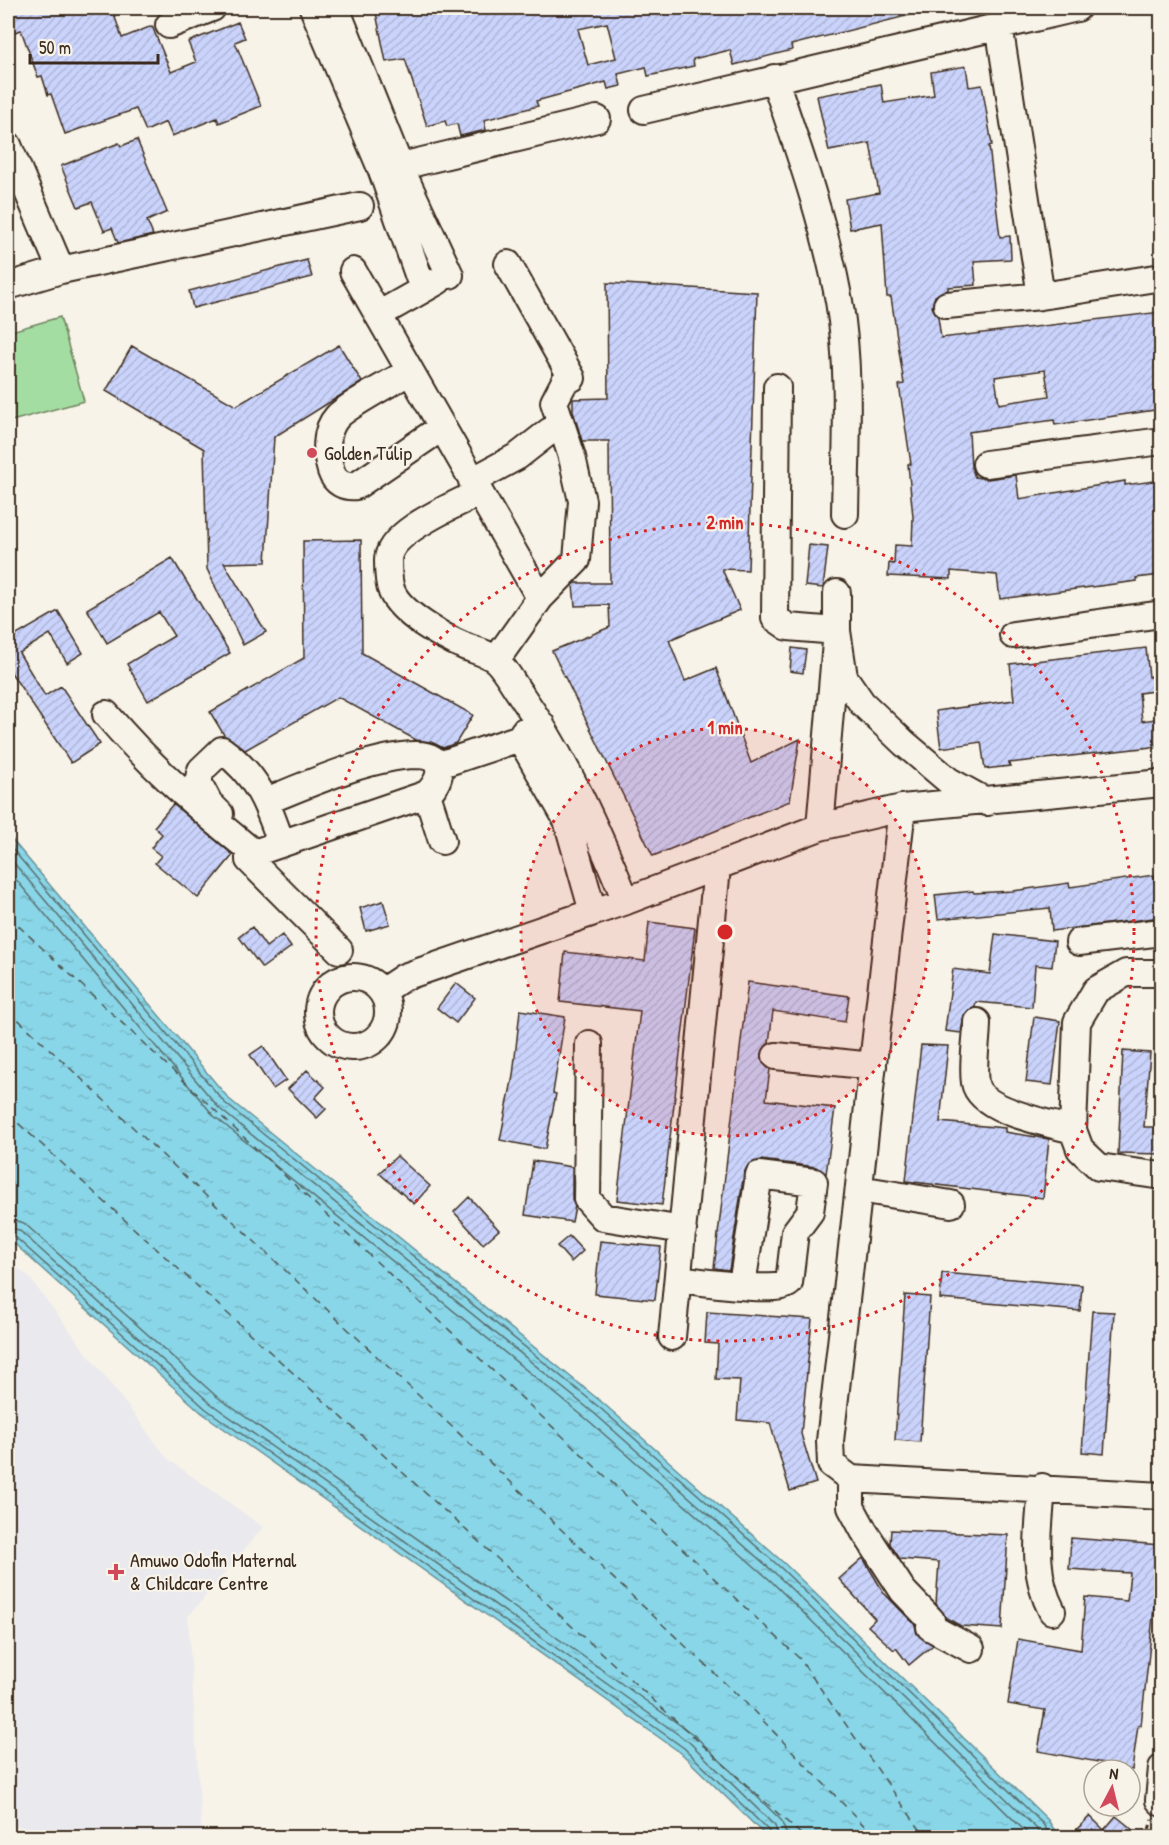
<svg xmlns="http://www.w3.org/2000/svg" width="1169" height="1845" font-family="'Patrick Hand',sans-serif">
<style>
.built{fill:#eae9ee}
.grass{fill:#a4dda2;stroke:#708460;stroke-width:1.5}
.water{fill:url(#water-ripples);stroke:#6a9197;stroke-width:1.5}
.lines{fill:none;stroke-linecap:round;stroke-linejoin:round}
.shore{stroke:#5a6f6f;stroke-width:1.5}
.ferry{stroke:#4e5550;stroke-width:1.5;stroke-dasharray:8 6;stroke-linecap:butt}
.building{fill:url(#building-hatch);stroke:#3b2a1e;stroke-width:1.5;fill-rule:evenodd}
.minor-casing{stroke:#3b2a1e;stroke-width:30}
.path{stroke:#3b2a1e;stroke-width:3;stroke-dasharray:4.5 4.5;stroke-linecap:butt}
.minor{stroke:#f7f3e8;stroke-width:26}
.ring{fill:none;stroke:#d62828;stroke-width:3;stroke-dasharray:3 6}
.poi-dot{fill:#d1495b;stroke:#f7f3e8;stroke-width:2}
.labels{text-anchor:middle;stroke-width:4.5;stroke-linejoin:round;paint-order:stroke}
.poi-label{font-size:20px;fill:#3b2a1e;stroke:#f7f3e8;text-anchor:start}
.centre{fill:#d62828;stroke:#f7f3e8;stroke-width:3}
.ring-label{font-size:18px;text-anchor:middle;font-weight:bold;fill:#d62828;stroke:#f7f3e8;stroke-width:4.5;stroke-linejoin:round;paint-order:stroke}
</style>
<defs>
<pattern id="water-ripples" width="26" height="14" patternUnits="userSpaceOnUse" patternTransform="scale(1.5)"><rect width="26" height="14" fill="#89d6e8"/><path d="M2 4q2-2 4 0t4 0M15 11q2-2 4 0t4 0" fill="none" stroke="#77b8c7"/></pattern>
<pattern id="building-hatch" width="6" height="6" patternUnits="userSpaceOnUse" patternTransform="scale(1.5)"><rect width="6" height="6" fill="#cad3fb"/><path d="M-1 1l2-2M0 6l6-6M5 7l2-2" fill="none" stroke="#aeb5d7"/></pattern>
</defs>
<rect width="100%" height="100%" fill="#f7f3e8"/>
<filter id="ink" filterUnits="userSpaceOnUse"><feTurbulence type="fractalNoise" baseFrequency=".0167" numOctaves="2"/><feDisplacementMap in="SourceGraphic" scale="12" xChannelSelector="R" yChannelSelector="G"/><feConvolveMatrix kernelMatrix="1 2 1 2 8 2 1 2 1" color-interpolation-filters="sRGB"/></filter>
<g filter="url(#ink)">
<path class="built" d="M8,1262L28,1276L168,1459L263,1527L188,1617L202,1837H106L8,1825Z"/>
<path class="grass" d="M60,317L84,401L8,422V332Z"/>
<path class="water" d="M8,835L229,1099L604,1404L785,1564L1048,1820L1059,1837H767L681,1753L202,1413L8,1238Z"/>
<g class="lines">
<path class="shore" d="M8,844L225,1103L600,1408L781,1568L1043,1824L1052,1838
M8,856L220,1109L595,1414L776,1574L1037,1829L1043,1838
M8,870L214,1116L589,1421L770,1580L1032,1838
M8,1218L24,1223L216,1396L694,1735L781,1820L788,1838
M8,1227L19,1230L210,1403L689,1742L775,1826L779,1838
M8,1234L14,1236L206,1409L684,1748L769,1831L771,1838"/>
<path class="ferry" d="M8,916L799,1658L926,1838
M8,1010L744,1701L876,1838
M8,1114L805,1838"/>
</g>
<path class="building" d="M8,8H112L122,38L152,26L171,72L196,62L188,42L238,22L245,38L235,42L261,106L219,123L217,118L172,136L166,122L146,131L136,109L65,134L51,94L48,95L42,76L38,77L21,30L12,33L8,20Z
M393,8H668L669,11L683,8H921L922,12L791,45L792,50L734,65L730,50L693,59L694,66L648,76L646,67L618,74L621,86L608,89L606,82L536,101L538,106L484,120L486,130L460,136L457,124L447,126L445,121L427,126L405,59L386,62L376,13ZM607,23L616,58L588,65L578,29Z
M966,66L969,87L982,85L992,145L989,146L1000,237L1010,236L1011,259L974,261L976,285L948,287V290L935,296L932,307L938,317L941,338L1161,312V409L1055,425L1054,420L969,432L971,467L975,477L988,479L1016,475L1019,499L1125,481V485L1161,480V575L1136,578L1137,581L1000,599L997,575L951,571V579L888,576L889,563L894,564L895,545L912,546L913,517L908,464H911L899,385L904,384L891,297H887L882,223L850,229L845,199L879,193L870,143L829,151L817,96L881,84L884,103L934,95L931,72ZM1045,370L1049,396L999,404L995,377Z
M137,140L167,212L147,221L153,235L118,243L112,228L104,231L92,202L78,207L61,166L119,143L121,146Z
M307,260L312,277L193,308L189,291Z
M607,283L757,292L748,570L722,569L740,610L669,640L685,681L716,668L751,763L800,739L790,801L653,856L552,651L610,627L609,605L575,606L573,585L576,583H610L609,441H582L573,411V399L608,398Z
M339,345L362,382L274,437L266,562L224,563L266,632L243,645L207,569L204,449L106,391L132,346L236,406Z
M361,540L362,653L473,715L456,743L443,748L431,742L416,740L338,697L245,750L224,735L210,712L304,658L303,541Z
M809,545L828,547L823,588L805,586Z
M172,558L230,653L148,701L127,664L174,636L159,612L107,643L87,609Z
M58,611L83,653L67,663L50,634L19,653L45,696L61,686L100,744L71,763L8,668V634L10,639Z
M792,648L806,650L803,673L790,671Z
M1146,648L1149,677L1160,675L1161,690L1139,693L1142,721L1155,719L1160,746L1009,763L1010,766L985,769L981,742L941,748L936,711L1014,700L1010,664Z
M173,804L233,855L198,898L155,863L161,856L151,848L162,834L154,827Z
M1154,875L1158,902H1161V917L1052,931L1050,908L938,919L935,895L973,891L974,893L1013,891L1069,883L1070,887Z
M383,901L390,924L366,931L360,908Z
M649,922L695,928L662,1205L617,1200L640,1011L560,1002L565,952L645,961Z
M252,927L266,947L282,935L291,947L262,968L239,937Z
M995,934L1055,941L1052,967L1035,965L1032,1007L976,1002L975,1007L964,1015L961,1033L945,1031L953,969L990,974Z
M748,982L849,996L845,1022L773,1011L769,1043L761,1055L763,1063L770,1069L766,1100L835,1108L826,1174L816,1167L761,1160L748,1165L744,1173L729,1270L714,1268Z
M456,983L475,998L456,1023L437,1008Z
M520,1010L565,1017L553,1093L556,1094L545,1149L500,1140L513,1076Z
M1034,1017L1060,1021L1052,1085L1026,1082Z
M921,1045L948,1046L940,1122L1005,1128V1132L1049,1139L1043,1198L906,1181Z
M263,1046L286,1080L273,1089L250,1055Z
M1123,1051L1150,1053L1144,1127H1161V1154L1118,1153Z
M307,1070L325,1087L315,1098L326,1109L317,1118L288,1089Z
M397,1156L430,1186L414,1204L379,1173Z
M533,1161L572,1167V1199L575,1206L572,1222L525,1215Z
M469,1197L499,1230L483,1244L454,1212Z
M569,1236L583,1251L571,1262L557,1246Z
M600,1241L661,1247L655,1300L595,1294Z
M942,1273L1082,1285L1080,1311L940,1299Z
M905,1295L930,1297L920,1442L895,1440Z
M1092,1311L1114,1312L1104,1454L1082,1452Z
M707,1312L812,1319L801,1434L816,1483L790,1491L770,1423L737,1420L740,1380L716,1379L718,1344L705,1343Z
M891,1530L1008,1535L1002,1629L961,1626L946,1618L936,1604L939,1562L900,1559L890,1544Z
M1071,1538L1161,1545L1141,1725H1138L1132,1770H1103L1104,1763L1038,1751L1045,1710L1008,1704L1018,1639L1081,1650L1085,1597L1127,1601L1130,1573L1069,1569Z
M863,1558L884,1593L915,1625L917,1634L933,1645L909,1665L896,1648L894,1650L868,1626L875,1619L839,1579Z
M1090,1816L1104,1830L1116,1816L1143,1838H1068Z"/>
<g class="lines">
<g class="minor-casing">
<path id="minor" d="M313,8L382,171L423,289
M336,8L400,167L450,275
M169,25L212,8
M999,25L1041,296
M774,78C799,151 825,224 839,301C851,370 846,444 845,514
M644,110L1077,8
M8,145L61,270
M385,170L597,119
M353,271L540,598
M8,286L61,270L360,206
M947,305L1041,296L1162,277
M378,315L438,281
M410,371C393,382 348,405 337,417C324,431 326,454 331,471C335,483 344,487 356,486L441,428
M777,387L775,618L788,627L837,631L844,677L862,703L904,743L949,781L987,802
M986,464L1162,441
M472,481L518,456L550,431
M478,493C455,505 387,532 388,561C388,569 389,585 392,592C402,614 443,637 464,646C474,650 490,654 497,661C506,670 513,684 521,695C565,758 597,829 626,901
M1013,635L1162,614
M496,660L540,598L577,560L582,501L572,457L554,402L567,377L572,378L508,264
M106,714C149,765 197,807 249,849V860L339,950
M541,724L524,731L520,738L567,820L593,912
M439,765L520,738
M427,794L442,841
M902,808L830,1441L831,1464L851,1479L1162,1496
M220,814L209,803L198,782L201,770L222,750C257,775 268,804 281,843
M820,827L837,631V593
M249,860L257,852L427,794C444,778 446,755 416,755C371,756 309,784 266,801
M1079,942L1162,932
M1162,973H1126L1096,990L1077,1022L1073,1130L1080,1149L1099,1167L1162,1176
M318 1012a35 35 0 1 1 70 0a35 35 0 1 1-70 0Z
M383,991L404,977L626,901L820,827L902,808L1162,783
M977,1022C977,1041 972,1064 975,1083C980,1111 1049,1123 1073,1130
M589,1044L587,1199L603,1217L683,1230
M776,1056L873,1066
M859,1189L951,1204
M678,1279C697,1281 778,1294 789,1283L795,1232L810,1212L814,1182L759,1175L742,1285
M672,1337L717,867
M851,1479V1507L864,1531L903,1591L931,1620L930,1627L971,1649
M1042,1487C1039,1530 1031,1572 1052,1611
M1162,1768L1159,1800L1162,1803"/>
</g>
<path class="path" d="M1147,1838L1152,1819"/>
<use href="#minor" class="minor"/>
</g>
</g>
<circle cx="725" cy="932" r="204" fill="#d62828" fill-opacity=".12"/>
<g class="ring">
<circle cx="725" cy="932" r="204"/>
<circle cx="725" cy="932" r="409"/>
</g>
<g class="poi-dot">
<circle cx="312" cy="453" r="6"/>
<path d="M113 1563h6v6h6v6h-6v6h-6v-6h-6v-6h6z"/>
</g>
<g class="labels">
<g class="poi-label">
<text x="324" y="460">Golden Tulip</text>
<text x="130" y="1567">Amuwo Odofin Maternal<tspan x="130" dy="23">&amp; Childcare Centre</tspan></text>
</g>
</g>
<circle cx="725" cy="932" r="9" class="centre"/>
<g class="ring-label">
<text x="725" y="529">2 min</text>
<text x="725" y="734">1 min</text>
</g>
<rect width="1169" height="1845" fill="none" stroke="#f7f3e8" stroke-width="30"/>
<rect x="15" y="15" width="1139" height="1815" fill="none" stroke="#3b2a1e" stroke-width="2" filter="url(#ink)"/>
<g transform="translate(1112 1788) rotate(7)"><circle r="28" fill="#f7f3e8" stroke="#aca397" stroke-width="1.5"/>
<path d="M0-4.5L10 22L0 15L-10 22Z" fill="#d1495b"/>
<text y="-9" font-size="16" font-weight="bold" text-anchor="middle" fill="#3b2a1e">N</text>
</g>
<path d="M30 54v9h128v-9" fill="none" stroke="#3b2a1e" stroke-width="3"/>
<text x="39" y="54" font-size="18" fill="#3b2a1e" stroke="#f7f3e8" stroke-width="4.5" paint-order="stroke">50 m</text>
</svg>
